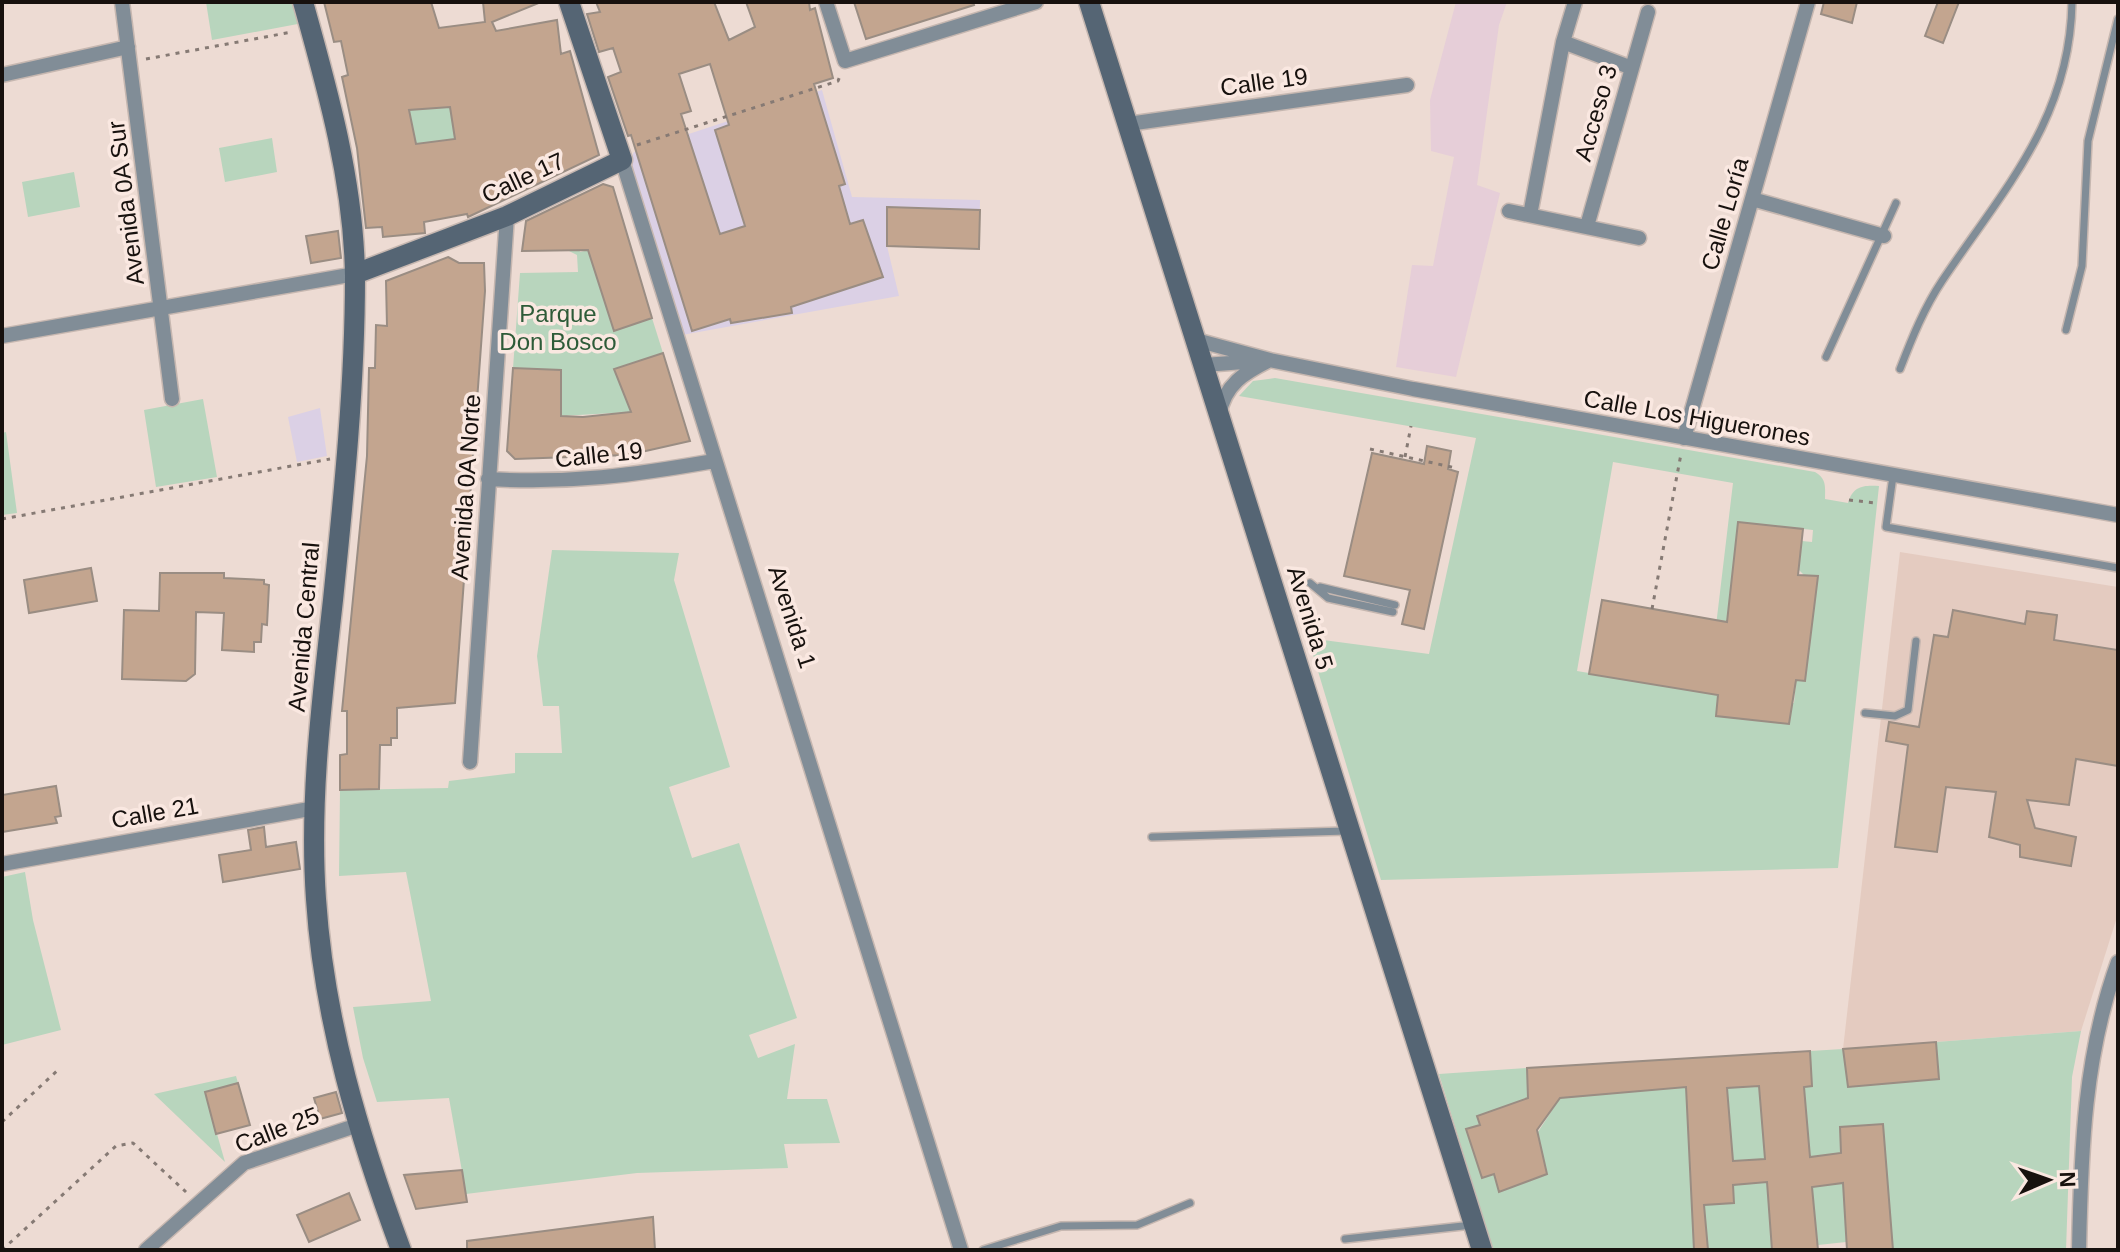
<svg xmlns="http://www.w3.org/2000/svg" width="2120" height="1252" font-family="Helvetica,sans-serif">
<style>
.built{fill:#e4cbc0}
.industrial{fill:#e6ced8}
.education{fill:#dbd0e5}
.green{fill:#b8d5bd;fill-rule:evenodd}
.building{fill:#c3a58f;stroke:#9a8d83;stroke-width:2;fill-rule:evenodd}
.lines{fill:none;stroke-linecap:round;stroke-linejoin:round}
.lane-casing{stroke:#c6b7b0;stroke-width:10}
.street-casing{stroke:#c6b7b0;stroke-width:17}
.secondary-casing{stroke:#c6b7b0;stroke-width:23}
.path{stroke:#867a74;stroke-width:3;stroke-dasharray:4 6;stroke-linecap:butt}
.lane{stroke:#818d97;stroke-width:7}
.street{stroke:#818d97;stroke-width:14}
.secondary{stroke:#556574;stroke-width:20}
.labels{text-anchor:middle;stroke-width:7;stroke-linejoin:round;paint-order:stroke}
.street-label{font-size:24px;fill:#17110e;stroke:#fae8e1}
.park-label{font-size:24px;fill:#2d5b38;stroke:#fae8e1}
</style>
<rect width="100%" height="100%" fill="#eddbd3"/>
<path class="built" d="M1900,552L2118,587V914L2081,1031L1843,1049Z"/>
<path class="industrial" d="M1456,2H1507L1499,25L1477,185L1500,193L1456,377L1396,367L1412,265L1433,266L1454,157L1431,151L1430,100Z"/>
<path class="education" d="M822,90L852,197L980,200L979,249L887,246L899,296L682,335L629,161L634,152Z
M320,408L327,456L297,462L288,417Z"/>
<path class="green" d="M206,2H296L303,23L212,40Z
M413,87L417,109L475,106L455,139L415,148L407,97Z
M272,138L277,172L225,182L219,148Z
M74,172L80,207L28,217L22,182Z
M570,222L580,252L588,250L614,331L652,318L663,353L614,369L631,412L561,416V370L513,368L520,273L578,272L577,255L567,250Z
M1275,378L1815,472C1827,479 1825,487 1825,499L1848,503C1853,486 1863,485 1879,486L1838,868L1381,880L1308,638L1429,654L1476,438L1239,396L1253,381ZM1613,462L1733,483L1708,693L1577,671ZM1738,522L1813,530L1812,542L1802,541L1799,570L1804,575L1818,577L1805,681L1796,680L1794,703L1759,699L1790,711L1789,724L1716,715Z
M203,399L217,477L156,487L144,410Z
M6,432L17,513L2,515V433Z
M552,550L679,553L674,580L730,767L669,787L692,858L739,843L797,1018L749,1035L758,1058L795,1044L787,1099H827L840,1143L784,1144L788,1168L637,1173L466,1194L449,1098L377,1102L363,1058L353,1007L431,1001L406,872L339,876L340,790L448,788L449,781L515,773V753H562L559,706H543L537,656Z
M25,872L33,920L61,1030L2,1045V877Z
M2081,1031L2072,1077L2066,1250H1893L1883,1124L1840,1127L1846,1242L1818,1245L1812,1187L1824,1185L1822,1156L1810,1157L1804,1087L1812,1085L1810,1051L1843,1049L1848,1087L1939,1079L1936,1042Z
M1527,1068L1529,1099L1478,1116L1480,1125L1467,1129L1482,1178L1494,1174L1499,1192L1560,1098L1686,1087L1694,1250L1492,1248L1439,1074Z
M236,1076L238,1083L205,1092L225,1162L154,1094Z
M1759,1086L1772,1250H1708L1704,1205L1734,1202L1727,1088Z"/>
<path class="building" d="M324,2H431L439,28L485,22L483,2H541L492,22L496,31L557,20L561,54L570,51L599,155L468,217L467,214L424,222L425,233L383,237L382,227L366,228L357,148L342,77L348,75L341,41L334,42ZM450,107L455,139L416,144L409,110Z
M596,2H714L729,40L755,27L746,2H809L810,10L815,8L833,78L814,84L845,184L839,186L850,224L863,220L883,277L791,307L792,313L731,323L730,319L692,331L631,135L628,136L608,77L621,72L613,48L599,52L587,14L600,12ZM710,64L729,125L715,130L745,226L720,234L681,114L691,111L679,74Z
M854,2H973L974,5L866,39Z
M1824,2H1857L1852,23L1821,14Z
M1938,2H1959L1943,43L1925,36Z
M603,184L613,187L652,318L614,331L588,250L522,251L526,221Z
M887,207L980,210L979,249L887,246Z
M338,231L341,258L311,263L306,236Z
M448,257L459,263H484L485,291L455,703L397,708V738H391V745H380L379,789L340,790V755L347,754V711H342L367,456L369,368H375L376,325L387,326L386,281Z
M663,353L690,441L628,455L515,459L507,451L513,368L561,370V416L583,417L631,412L614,369Z
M1427,446L1451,451L1448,469L1458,472L1424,629L1402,624L1410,590L1344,576L1372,453L1424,464Z
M1738,522L1803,529L1798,575L1818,576L1805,681L1796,680L1789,724L1716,716L1718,695L1589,674L1602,600L1727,622Z
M91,568L97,601L29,613L24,580Z
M160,573H224V578L264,580V584L269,585L267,625L262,624L261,642H254V652L222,650L224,613L196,612L195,674L186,681L122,679L124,610L159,611Z
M1953,610L2025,624L2027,611L2057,615L2054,640L2118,650V766L2076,759L2069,805L2027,800L2035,828L2076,837L2071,866L2020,857V845L1989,837L1996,792L1946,787L1937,852L1895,847L1908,745L1886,741L1889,722L1919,727L1934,635L1948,637Z
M56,786L61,816L55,817L57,823L2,832V795Z
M264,827L266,847L296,842L300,869L223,882L219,855L251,850L248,830Z
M1936,1042L1939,1079L1848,1087L1843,1049Z
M1810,1051L1812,1086L1804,1087L1810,1157L1841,1153L1840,1127L1883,1124L1893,1250H1847L1843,1183L1812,1187L1818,1250H1772L1767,1182L1733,1185L1734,1203L1704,1205L1708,1250H1694L1686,1087L1560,1098L1537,1130L1547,1174L1499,1192L1494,1174L1482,1178L1466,1129L1480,1125L1477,1116L1528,1098L1527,1068ZM1759,1086L1765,1159L1733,1161L1727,1088Z
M238,1083L250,1125L216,1134L205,1092Z
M336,1092L342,1113L320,1119L314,1098Z
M462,1170L467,1202L416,1209L404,1175Z
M349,1193L360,1220L309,1242L297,1215Z
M653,1217L655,1250H467V1241Z"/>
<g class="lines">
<g class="lane-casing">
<path id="lane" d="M2066,330L2082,266L2088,141L2118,19
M1826,357L1896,203
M1900,369C1912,338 1924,308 1942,281C2003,190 2070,120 2072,2
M1893,476L1886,527L2118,568
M1310,583L1328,598L1393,612
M1320,587L1395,605
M1865,713L1895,716L1908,710L1916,641
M1152,837L1346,831
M1345,1239L1472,1225
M983,1250L1061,1226L1137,1225L1190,1203"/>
</g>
<g class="street-casing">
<path id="street" d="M122,2L172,399
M826,2L845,61L1036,2
M1563,42L1632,68
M2,75L128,47
M1128,124L1407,85
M622,160L961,1250
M1752,199L1884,236
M1509,211L1639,238
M1530,215L1563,42L1575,2
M1587,226L1648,12
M2,336L355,274
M1196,340L1270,360L1413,389L2118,515
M1204,365L1257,361
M1219,415C1225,384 1244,373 1270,360
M1684,438L1808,2
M488,479C569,484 635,475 714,461
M470,762L507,216
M2,864L315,808
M146,1250L244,1163L358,1125
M2079,1250C2081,1151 2084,1055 2118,962"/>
</g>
<g class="secondary-casing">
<path id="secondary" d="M303,2C328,91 354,183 355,277C355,384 344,493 333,600C322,699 309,800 316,899C324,1021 359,1136 401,1250
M1089,2L1482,1250
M355,274L507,216L622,160L569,2"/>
</g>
<path class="path" d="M146,59L292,32
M637,145L838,81L840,76
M1370,449L1456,468
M1405,457L1411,426
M1849,500L1876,503
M2,519L330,459
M1652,609L1681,454
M2,1122L59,1069
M2,1250L116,1146L133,1143L186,1192"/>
<use href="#lane" class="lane"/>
<use href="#street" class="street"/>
<use href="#secondary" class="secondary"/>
</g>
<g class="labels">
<g class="street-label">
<text transform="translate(1264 82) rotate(-8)" y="8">Calle 19</text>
<text transform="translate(1596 113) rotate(-74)" y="8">Acceso 3</text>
<text transform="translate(523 178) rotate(-25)" y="8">Calle 17</text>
<text transform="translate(126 203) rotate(-97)" y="8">Avenida 0A Sur</text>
<text transform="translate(1725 214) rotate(-74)" y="8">Calle Loría</text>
<text transform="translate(1697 418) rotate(10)" y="8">Calle Los Higuerones</text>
<text transform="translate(599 455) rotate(-6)" y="8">Calle 19</text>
<text transform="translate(466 487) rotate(-86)" y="8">Avenida 0A Norte</text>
<text transform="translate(792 617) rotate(72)" y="8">Avenida 1</text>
<text transform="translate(1310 618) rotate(73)" y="8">Avenida 5</text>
<text transform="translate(304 627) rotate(-85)" y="8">Avenida Central</text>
<text transform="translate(155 813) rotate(-10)" y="8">Calle 21</text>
<text transform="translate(277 1130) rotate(-21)" y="8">Calle 25</text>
</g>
<g class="park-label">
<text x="558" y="322">Parque<tspan x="558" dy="28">Don Bosco</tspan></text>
</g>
</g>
<rect width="2120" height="1252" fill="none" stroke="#17110e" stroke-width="8"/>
<g transform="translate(2048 1180) rotate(88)" stroke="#fae8e1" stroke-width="6" paint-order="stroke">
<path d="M0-6L14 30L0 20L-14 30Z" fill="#17110e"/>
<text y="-12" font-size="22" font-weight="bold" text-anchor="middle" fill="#17110e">N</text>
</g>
</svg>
